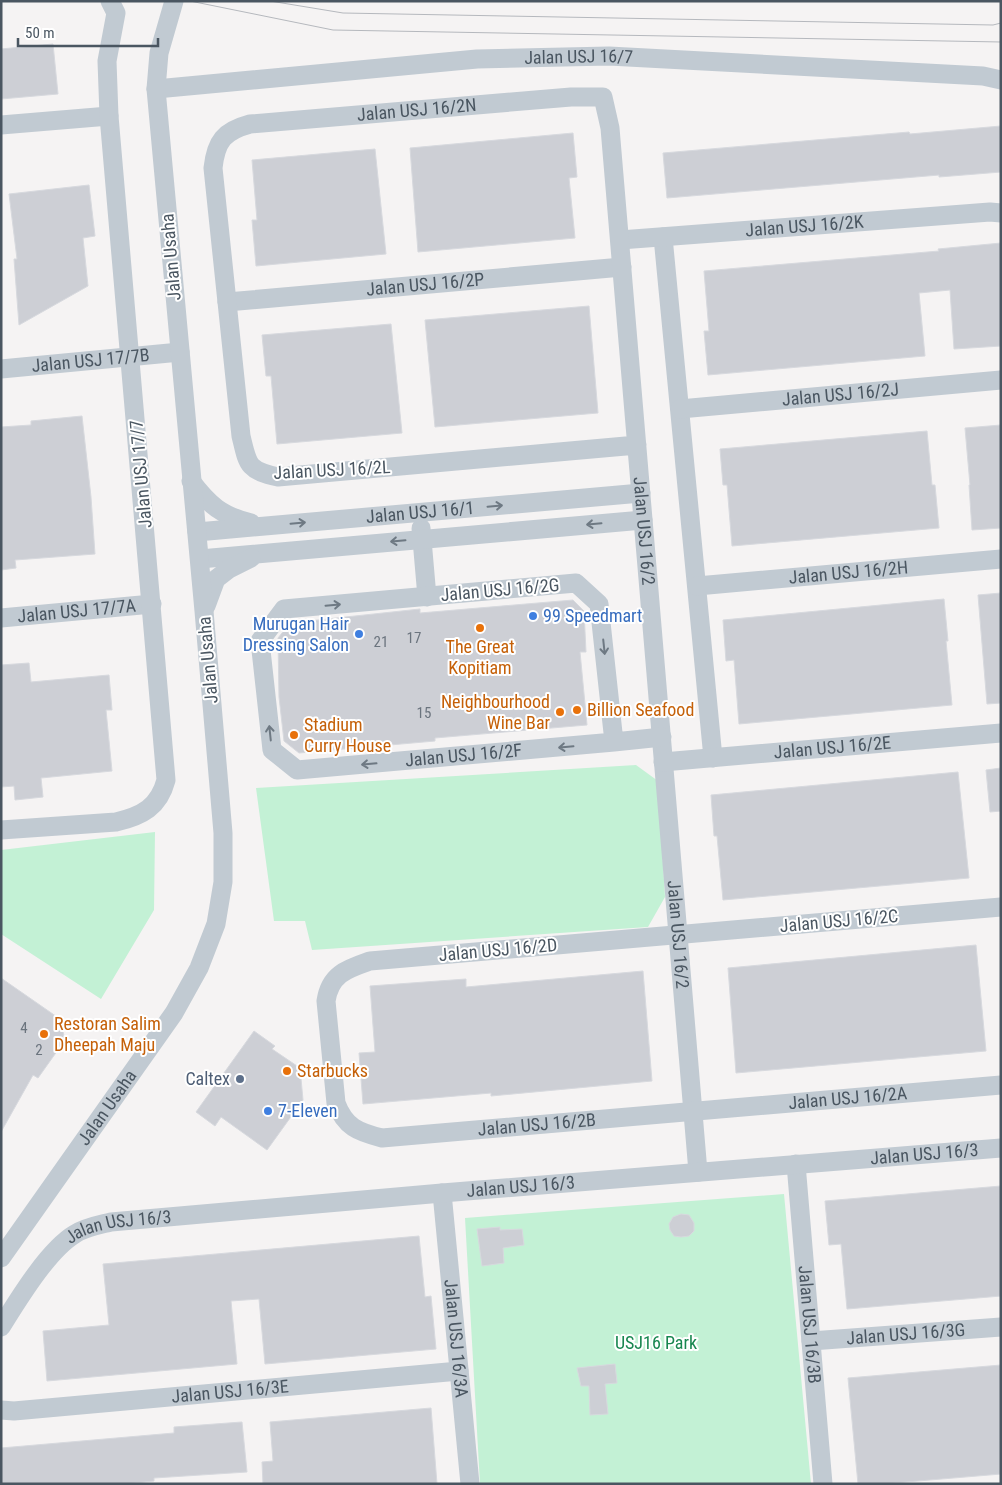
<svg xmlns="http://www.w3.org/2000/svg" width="1002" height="1485" font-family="'Roboto Condensed',sans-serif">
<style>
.green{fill:#c3f1d5}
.building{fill:#cdcfd5;stroke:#d7d9de}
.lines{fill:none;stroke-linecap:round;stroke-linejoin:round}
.minor{stroke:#c1cad2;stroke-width:19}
.tram{stroke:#b5b8bd;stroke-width:1}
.oneway{stroke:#6e7983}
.shop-dot{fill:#3f7fe0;stroke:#fff;stroke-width:2}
.food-dot{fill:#e8710a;stroke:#fff;stroke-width:2}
.service-dot{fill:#5c6f8a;stroke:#fff;stroke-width:2}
.labels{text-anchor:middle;stroke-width:4;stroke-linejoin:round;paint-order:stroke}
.number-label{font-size:15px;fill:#6b747e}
.street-label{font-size:18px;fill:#4a5661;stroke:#fff}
.shop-label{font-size:18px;fill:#366cbe;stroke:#fff;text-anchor:start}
.food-label{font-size:18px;fill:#c56008;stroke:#fff;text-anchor:start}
.service-label{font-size:18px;fill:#4e5e75;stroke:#fff;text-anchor:end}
.park-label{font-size:18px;fill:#17864f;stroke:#fff}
</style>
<rect width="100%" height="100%" fill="#f5f3f3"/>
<path class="green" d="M636,765L658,781L665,897L648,927L312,950L305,921H274L256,788Z
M155,832L154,910L101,999L1,934V850Z
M784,1194L811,1484H480L465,1218Z"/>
<path class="building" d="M53,44L58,94L1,99V49Z
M1001,126V172L939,177V175L892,179L667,198L663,153L909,132L910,134Z
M573,133L577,177L569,178L575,238L418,252L410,148Z
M375,149L386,254L256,266L252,220H257L252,160Z
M89,185L95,236L83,238L88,286L19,325L14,259H17L9,194Z
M1001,243V346L954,349L950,290L919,293L925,356L708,375L704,331H709L704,271L939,251L938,249Z
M589,306L598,413L435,427L425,320Z
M391,324L402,433L277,444L271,376H266L262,335Z
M82,416L91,497L95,554L15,560L16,568L1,570V427L31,425V421Z
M1001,425V528L972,530L969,485H970L965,428Z
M927,431L932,485H935L939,528L732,546L727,485H723L720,449Z
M1001,593V703L987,704L978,595Z
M944,599L948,641H946L952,705L739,724L734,660L726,661L723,620Z
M573,600L584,611L586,652H580L587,725L435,738V741L299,753L284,741L279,697L278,638L290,623L420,609V613Z
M29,663L31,682L109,675L112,710H106L112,771L41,778L43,797L15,800L14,786L1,787V665Z
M1001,768V811L990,812L986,770Z
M958,772L969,878L723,900L717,836H714L711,795Z
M976,945L986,1051L736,1073L728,968Z
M643,971L652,1081L491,1096V1093L363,1104L359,1053L375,1052L370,986L466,979V987Z
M1,978L60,1019L65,1040L38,1078L33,1075L1,1132Z
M254,1031L275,1046L272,1049L300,1068L303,1100L267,1150L221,1117L215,1126L196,1112Z
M1001,1186V1296L847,1309L841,1244L829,1245L825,1201Z
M681,1214L689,1215L694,1223V1231L689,1236L681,1237L674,1236L670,1230L669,1224L673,1217Z
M500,1227V1230L522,1229L524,1245L503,1248L504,1263L482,1266L477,1229Z
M419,1236L425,1297L431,1296L436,1349L265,1364L259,1299L231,1301L237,1364L47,1381L43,1331L109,1325L103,1264Z
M615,1364L617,1383L605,1384L608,1414L590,1415L589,1386H581L577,1368Z
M1001,1365V1474L882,1484H858L848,1378Z
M431,1408L437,1484H263L262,1462L273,1461L270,1422Z
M242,1422L247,1472L154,1478V1481L125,1484H1V1448L174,1433V1427Z"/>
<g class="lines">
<g class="minor">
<path id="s1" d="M156,89L477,59L609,56L983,76L1001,80"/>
<path d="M1,125L109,116"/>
<path d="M663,237L713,758"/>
<path id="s2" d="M620,240L990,212L1001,213"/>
<path id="s3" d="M227,302L622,267"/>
<path id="s4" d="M1,369L180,352"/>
<path id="s5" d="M680,409L1001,380"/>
<path id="s6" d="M637,445L278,477C247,470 248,465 241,436L213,168C216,141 224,131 250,124L571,97H603L610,128L698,1172"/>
<path d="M191,481C209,505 222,516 251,523"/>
<path d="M421,528L427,597"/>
<path id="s7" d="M197,532L641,493"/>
<path d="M200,559L643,520"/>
<path id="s8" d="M697,586L1001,559"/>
<path d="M206,606L216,579L229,569L251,558"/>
<path id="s9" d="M1,618L152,604"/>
<path id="s10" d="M614,742L599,604L576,583L284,609L260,641L272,750L297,770L614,742L662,737"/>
<path id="s11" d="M663,762L1001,733"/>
<path d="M1,830L116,822C142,816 159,807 166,780L109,116L107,61L116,13L110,1"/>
<path id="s12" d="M1001,907L370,961C347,969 330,974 326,1001L336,1103C345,1127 358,1132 382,1138L1001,1085"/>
<path id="s13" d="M796,1164L823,1484"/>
<path id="s14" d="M442,1193L470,1484"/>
<path id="s15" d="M1,1258L174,1013L199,968L216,924L223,882V833L204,611L156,89L159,53L174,1"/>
<path id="s16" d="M1,1327C18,1300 48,1250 75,1234C86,1227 99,1225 111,1222L442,1193L1001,1148"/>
<path id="s17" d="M811,1341L1001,1327"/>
<path id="s18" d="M1,1410L14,1411L459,1371"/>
</g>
<path class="tram" d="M190,1L333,30L1001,42
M270,1L343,13L993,25L1001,23"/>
</g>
<defs><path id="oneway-shaft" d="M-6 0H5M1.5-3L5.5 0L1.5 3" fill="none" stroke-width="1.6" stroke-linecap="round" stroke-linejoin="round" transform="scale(1.25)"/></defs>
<g class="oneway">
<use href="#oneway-shaft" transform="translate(495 506) rotate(-5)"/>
<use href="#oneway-shaft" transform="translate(298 523) rotate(-5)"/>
<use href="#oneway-shaft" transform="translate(594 524) rotate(175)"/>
<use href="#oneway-shaft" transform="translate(398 541) rotate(175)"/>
<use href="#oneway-shaft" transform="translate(333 605) rotate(-5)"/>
<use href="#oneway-shaft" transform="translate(604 647) rotate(84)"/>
<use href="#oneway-shaft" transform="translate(270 733) rotate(-96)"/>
<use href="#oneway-shaft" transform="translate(566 747) rotate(175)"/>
<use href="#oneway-shaft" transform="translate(369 764) rotate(175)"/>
</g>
<g class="shop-dot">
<circle cx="533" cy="616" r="5"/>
<circle cx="359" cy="634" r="5"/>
<circle cx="268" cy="1111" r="5"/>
</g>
<g class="food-dot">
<circle cx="480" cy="628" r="5"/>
<circle cx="577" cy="710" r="5"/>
<circle cx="560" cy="712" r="5"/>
<circle cx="294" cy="735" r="5"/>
<circle cx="44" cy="1034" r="5"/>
<circle cx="287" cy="1071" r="5"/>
</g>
<circle class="service-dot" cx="240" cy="1079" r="5"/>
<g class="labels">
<g class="number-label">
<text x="414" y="643">17</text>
<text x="381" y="647">21</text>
<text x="424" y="718">15</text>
<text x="24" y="1033">4</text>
<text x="39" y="1055">2</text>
</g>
<g class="street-label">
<text dy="6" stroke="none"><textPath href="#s1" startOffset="424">Jalan USJ 16/7</textPath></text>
<text dy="6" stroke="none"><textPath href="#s6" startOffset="921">Jalan USJ 16/2N</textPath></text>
<text dy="6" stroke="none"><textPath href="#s2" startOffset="185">Jalan USJ 16/2K</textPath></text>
<text transform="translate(171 257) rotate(-95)" y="6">Jalan Usaha</text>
<text dy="6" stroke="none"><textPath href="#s3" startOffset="199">Jalan USJ 16/2P</textPath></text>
<text dy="6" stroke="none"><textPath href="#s4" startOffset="90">Jalan USJ 17/7B</textPath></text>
<text dy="6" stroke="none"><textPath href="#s5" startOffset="161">Jalan USJ 16/2J</textPath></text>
<text transform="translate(332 470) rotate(-3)" y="6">Jalan USJ 16/2L</text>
<text transform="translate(141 474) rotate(-95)" y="6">Jalan USJ 17/7</text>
<text dy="6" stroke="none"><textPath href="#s7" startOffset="224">Jalan USJ 16/1</textPath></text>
<text dy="6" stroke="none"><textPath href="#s6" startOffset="1544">Jalan USJ 16/2</textPath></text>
<text dy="6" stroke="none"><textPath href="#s8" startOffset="152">Jalan USJ 16/2H</textPath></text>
<text transform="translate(500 590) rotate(-5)" y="6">Jalan USJ 16/2G</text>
<text dy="6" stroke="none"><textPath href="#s9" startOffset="76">Jalan USJ 17/7A</textPath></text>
<text transform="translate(208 660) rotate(-95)" y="6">Jalan Usaha</text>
<text dy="6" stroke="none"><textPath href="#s11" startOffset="170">Jalan USJ 16/2E</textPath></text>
<text dy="6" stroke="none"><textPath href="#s10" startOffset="812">Jalan USJ 16/2F</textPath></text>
<text transform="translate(839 921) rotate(-5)" y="6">Jalan USJ 16/2C</text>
<text dy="6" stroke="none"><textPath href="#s6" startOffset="1949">Jalan USJ 16/2</textPath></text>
<text transform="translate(498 950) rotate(-5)" y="6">Jalan USJ 16/2D</text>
<text dy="6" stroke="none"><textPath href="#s12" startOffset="1328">Jalan USJ 16/2A</textPath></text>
<text dy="6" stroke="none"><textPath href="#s15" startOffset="184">Jalan Usaha</textPath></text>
<text dy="6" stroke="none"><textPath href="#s12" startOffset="1016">Jalan USJ 16/2B</textPath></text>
<text dy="6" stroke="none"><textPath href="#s16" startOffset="974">Jalan USJ 16/3</textPath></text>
<text dy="6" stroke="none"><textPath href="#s16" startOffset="569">Jalan USJ 16/3</textPath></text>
<text dy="6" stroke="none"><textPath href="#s16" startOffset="164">Jalan USJ 16/3</textPath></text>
<text dy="6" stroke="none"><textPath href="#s13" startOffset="161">Jalan USJ 16/3B</textPath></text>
<text dy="6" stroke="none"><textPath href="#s17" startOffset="95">Jalan USJ 16/3G</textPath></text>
<text dy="6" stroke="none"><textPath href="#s14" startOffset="146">Jalan USJ 16/3A</textPath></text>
<text dy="6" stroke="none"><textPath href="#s18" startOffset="230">Jalan USJ 16/3E</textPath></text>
</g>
<g class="shop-label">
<text x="543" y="622">99 Speedmart</text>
<text x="349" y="630" text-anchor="end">Murugan Hair<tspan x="349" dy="21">Dressing Salon</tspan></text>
<text x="278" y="1117">7-Eleven</text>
</g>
<g class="food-label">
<text x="480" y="653" text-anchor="middle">The Great<tspan x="480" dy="21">Kopitiam</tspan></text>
<text x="550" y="708" text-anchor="end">Neighbourhood<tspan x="550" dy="21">Wine Bar</tspan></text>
<text x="587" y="716">Billion Seafood</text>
<text x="304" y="731">Stadium<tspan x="304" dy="21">Curry House</tspan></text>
<text x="54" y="1030">Restoran Salim<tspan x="54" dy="21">Dheepah Maju</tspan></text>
<text x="297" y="1077">Starbucks</text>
</g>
<g class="service-label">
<text x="230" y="1085">Caltex</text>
</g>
<g class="park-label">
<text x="656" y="1349">USJ16 Park</text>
</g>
</g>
<rect width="1002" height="1485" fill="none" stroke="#4a5661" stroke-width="5"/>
<path d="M18 38v8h140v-8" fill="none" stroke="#4a5661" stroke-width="2.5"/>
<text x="25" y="38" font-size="15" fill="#4a5661" stroke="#ffffff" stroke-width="4" paint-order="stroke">50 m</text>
</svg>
